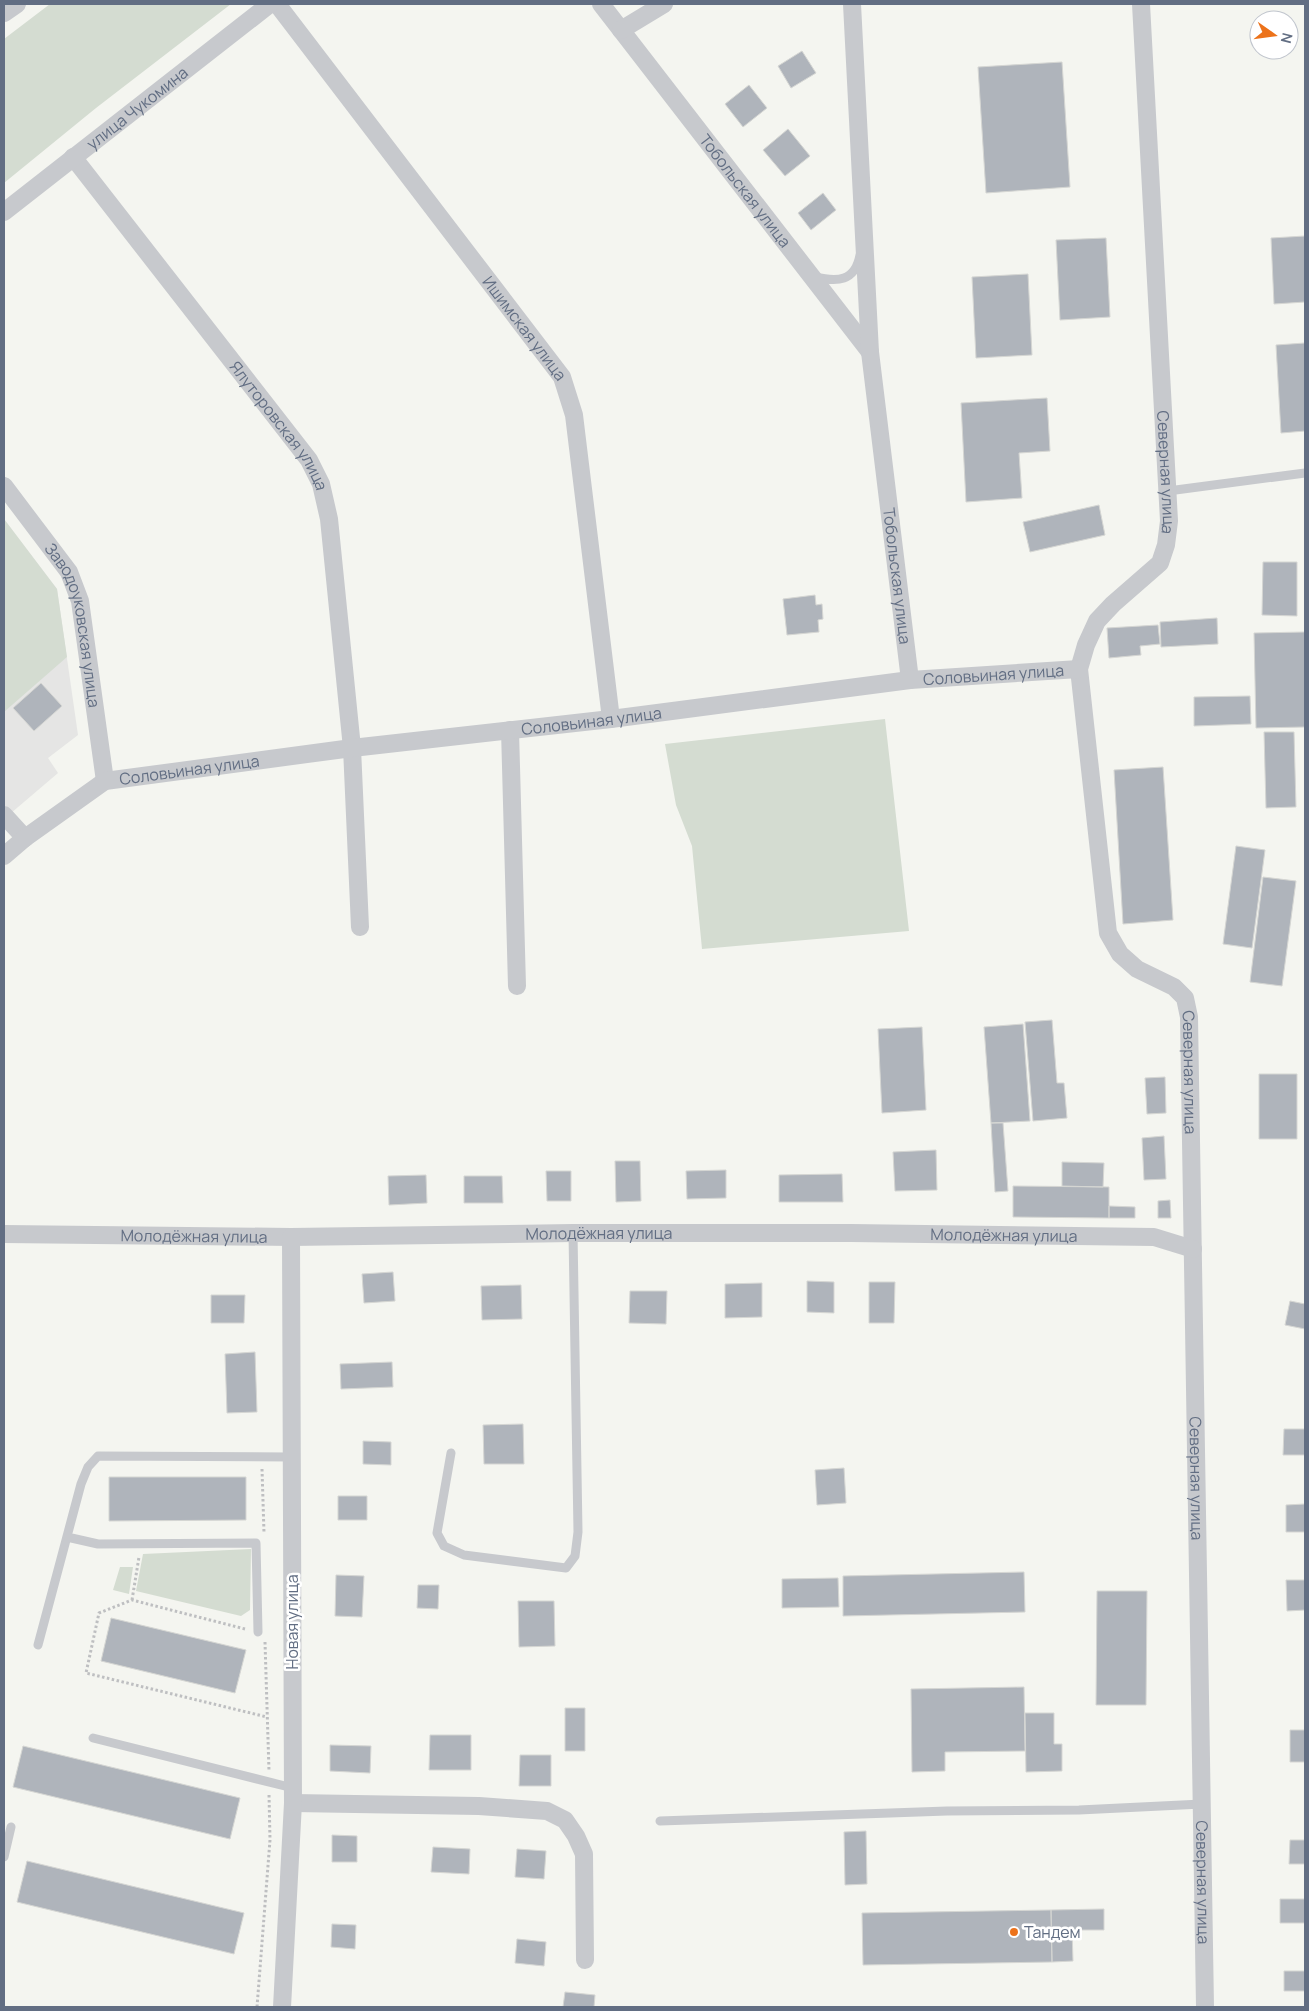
<svg xmlns="http://www.w3.org/2000/svg" width="1309" height="2011" font-family="Manrope,sans-serif">
<style>
.built{fill:#e5e5e4}
.green{fill:#d4dcd1}
.building{fill:#afb4bb;stroke:#d5d6d3}
.lines{fill:none;stroke-linecap:round;stroke-linejoin:round}
.path{stroke:#bebfc1;stroke-width:3;stroke-dasharray:2.5 2.5;stroke-linecap:butt}
.service{stroke:#c7c9cd;stroke-width:9}
.minor{stroke:#c7c9cd;stroke-width:18}
.poi-dot{fill:#ec721a;stroke:#fff;stroke-width:2}
.labels{text-anchor:middle;stroke-width:5;stroke-linejoin:round;paint-order:stroke}
.street-label{font-size:16px;fill:#626e83;stroke:#fff}
.poi-label{font-size:16px;fill:#626e83;stroke:#fff;text-anchor:start}
</style>
<rect width="100%" height="100%" fill="#f4f5f0"/>
<path class="built" d="M4,519L57,589L78,735L48,758L58,773L4,819Z"/>
<path class="green" d="M50,4H231L96,108L4,183V39Z
M4,519L57,589L67,657L4,712Z
M885,719L909,931L702,949L692,846L676,805L665,744Z
M251,1549L250,1610L241,1616L136,1591L143,1554Z
M120,1567H133L129,1594L113,1590Z"/>
<path class="building" d="M802,51L816,73L791,88L778,66Z
M1062,62L1070,187L986,193L978,67Z
M749,85L767,108L743,127L725,104Z
M788,129L810,156L785,176L763,150Z
M823,193L836,210L811,230L798,213Z
M1305,236V302L1274,304L1271,238Z
M1106,238L1110,317L1060,320L1056,240Z
M1028,274L1032,355L976,358L972,277Z
M1305,343V431L1281,433L1276,345Z
M1047,398L1050,451L1019,453L1022,498L966,502L961,403Z
M1099,505L1105,535L1030,552L1023,522Z
M1263,562H1297V616L1262,615Z
M815,595L816,605L822,604L823,619L818,620L819,632L787,635L783,599Z
M1217,618L1218,644L1161,647L1160,622Z
M1158,625L1160,644L1140,646L1141,655L1109,658L1107,628Z
M1305,632V727L1256,728L1254,633Z
M41,683L62,706L34,731L13,708Z
M1250,696L1251,724L1194,726V697Z
M1264,732H1294L1296,807L1266,808Z
M1163,767L1173,920L1123,924L1114,770Z
M1236,846L1265,850L1252,948L1223,944Z
M1263,877L1296,881L1282,986L1250,982Z
M1052,1020L1057,1083H1064L1067,1118L1033,1121L1025,1022Z
M1023,1024L1030,1121L991,1123L984,1027Z
M922,1027L926,1110L882,1113L878,1029Z
M1259,1074H1297V1139H1259Z
M1165,1077L1166,1113L1147,1114L1145,1078Z
M991,1123H1003L1008,1191L995,1192Z
M1164,1136L1166,1179L1144,1180L1142,1138Z
M936,1150L937,1190L895,1191L893,1152Z
M615,1161H640L641,1201L616,1202Z
M1062,1162L1104,1163L1103,1187L1062,1186Z
M726,1170V1198L687,1199L686,1171Z
M546,1171H571V1201H547Z
M842,1174L843,1202H779V1175Z
M426,1175L427,1203L389,1205L388,1176Z
M464,1176H502L503,1203H464Z
M1013,1186L1109,1187V1218L1013,1217Z
M1170,1200L1171,1218H1158V1201Z
M1109,1206L1135,1207V1218H1109Z
M393,1272L395,1301L364,1303L362,1274Z
M807,1281L834,1282V1313L807,1312Z
M869,1282H895L894,1323H869Z
M762,1283V1317L725,1318V1284Z
M521,1285L522,1319L482,1320L481,1286Z
M630,1291H667L666,1324L629,1323Z
M211,1295H245L244,1323H211Z
M1290,1301L1305,1304V1329L1285,1325Z
M255,1352L257,1412L227,1413L225,1354Z
M392,1362L393,1387L341,1389L340,1364Z
M523,1424L524,1464H484L483,1425Z
M1284,1429H1305V1455H1283Z
M363,1441L391,1442V1465L363,1464Z
M844,1468L846,1503L817,1505L815,1470Z
M109,1477H246V1520L109,1521Z
M338,1496H367V1520H338Z
M1305,1504V1532H1286V1505Z
M1024,1572L1025,1612L843,1616V1576Z
M336,1575L364,1576L362,1617L335,1616Z
M838,1578L839,1607L782,1608V1579Z
M1286,1580H1305V1610L1287,1611Z
M418,1585H439L438,1609L417,1608Z
M1097,1591H1147L1146,1705H1096Z
M518,1601H554L555,1646L519,1647Z
M111,1618L246,1650L235,1693L101,1661Z
M1024,1687L1025,1751L945,1752V1771L912,1772L911,1689Z
M565,1708H585V1751H565Z
M1025,1713H1054V1744H1062V1771L1026,1772Z
M1290,1730H1305V1762H1290Z
M430,1735H471V1770H429Z
M330,1745L371,1746L370,1773L330,1771Z
M23,1746L240,1798L230,1839L13,1787Z
M520,1755H551V1786H519Z
M866,1831L867,1884L845,1885L844,1832Z
M332,1835L357,1836V1862H332Z
M1290,1840H1305V1864H1289Z
M433,1847L470,1849L469,1874L431,1872Z
M517,1849L546,1851L544,1879L515,1877Z
M27,1861L244,1913L234,1954L17,1902Z
M1280,1899H1305V1923H1280Z
M1104,1909V1930H1072L1073,1961L1052,1962L1051,1910Z
M1051,1910L1052,1962L863,1965L862,1913Z
M332,1924L356,1925L355,1949L331,1947Z
M517,1939L546,1942L544,1966L515,1963Z
M1284,1971H1305V1991H1284Z
M565,1992L595,1995L594,2007H563Z"/>
<g class="lines">
<path class="path" d="M262,1469L264,1533
M132,1600L139,1557
M245,1629L132,1600L99,1613L86,1673L267,1717
M265,1642L269,1771
M257,2007L270,1840L269,1794"/>
<path class="service" d="M815,277C837,282 855,282 860,255
M1168,491L1305,473
M451,1453L437,1533L444,1546L464,1555L566,1568L575,1556L578,1532L573,1233
M67,1537L98,1544L256,1543L258,1632
M38,1645L81,1484L88,1467L98,1456L291,1457
M93,1738L293,1788
M660,1821L947,1811L1079,1810L1202,1804
M4,1857L11,1827"/>
<g class="minor">
<path id="s1" d="M277,4L562,377L574,415L611,719"/>
<path id="s2" d="M601,4L870,352"/>
<path id="s3" d="M852,4L870,352L910,680"/>
<path id="s4" d="M1141,4L1169,521L1166,545L1160,563L1113,604L1097,621L1086,645L1079,669L1108,933L1120,954L1137,969L1174,987L1185,998L1189,1017L1205,2007"/>
<path d="M4,13L17,4"/>
<path d="M621,30L664,4"/>
<path id="s5" d="M73,157L309,460L321,484L329,519L352,748L360,927"/>
<path id="s6" d="M4,212L270,4"/>
<path id="s7" d="M4,486L69,572L80,601L105,781"/>
<path d="M510,730L517,986"/>
<path d="M4,815L25,838"/>
<path id="s8" d="M4,856L25,838L105,781L352,748L611,719L910,680L1079,669"/>
<path id="s9" d="M4,1234L291,1237L573,1233H851L1154,1237L1193,1249"/>
<path d="M293,1803L479,1806L547,1811L565,1820L576,1836L584,1854L585,1960"/>
<path d="M282,2007L293,1803L291,1237"/>
</g>
</g>
<circle class="poi-dot" cx="1014" cy="1932" r="5"/>
<g class="labels">
<g class="street-label">
<text dy="6" stroke="none"><textPath href="#s6" startOffset="169">улица Чукомина</textPath></text>
<text dy="6" stroke="none"><textPath href="#s2" startOffset="236">Тобольская улица</textPath></text>
<text dy="6" stroke="none"><textPath href="#s1" startOffset="408">Ишимская улица</textPath></text>
<text dy="6" stroke="none"><textPath href="#s5" startOffset="339">Ялуторовская улица</textPath></text>
<text dy="6" stroke="none"><textPath href="#s4" startOffset="469">Северная улица</textPath></text>
<text dy="6" stroke="none"><textPath href="#s3" startOffset="574">Тобольская улица</textPath></text>
<text dy="6" stroke="none"><textPath href="#s7" startOffset="160">Заводоуковская улица</textPath></text>
<text dy="6" stroke="none"><textPath href="#s8" startOffset="1021">Соловьиная улица</textPath></text>
<text dy="6" stroke="none"><textPath href="#s8" startOffset="616">Соловьиная улица</textPath></text>
<text dy="6" stroke="none"><textPath href="#s8" startOffset="211">Соловьиная улица</textPath></text>
<text dy="6" stroke="none"><textPath href="#s4" startOffset="1142">Северная улица</textPath></text>
<text dy="6" stroke="none"><textPath href="#s9" startOffset="595">Молодёжная улица</textPath></text>
<text dy="6" stroke="none"><textPath href="#s9" startOffset="1000">Молодёжная улица</textPath></text>
<text dy="6" stroke="none"><textPath href="#s9" startOffset="190">Молодёжная улица</textPath></text>
<text dy="6" stroke="none"><textPath href="#s4" startOffset="1548">Северная улица</textPath></text>
<text transform="translate(292 1622) rotate(-90)" y="6">Новая улица</text>
<text dy="6" stroke="none"><textPath href="#s4" startOffset="1952">Северная улица</textPath></text>
</g>
<g class="poi-label">
<text x="1024" y="1938">Тандем</text>
</g>
</g>
<rect width="1309" height="2011" fill="none" stroke="#626e83" stroke-width="10"/>
<g transform="translate(1274 35) rotate(104)"><circle r="24" fill="#ffffff" stroke="#c0c5cd"/>
<path d="M0-4L9 19L0 12L-9 19Z" fill="#ec721a"/>
<text y="-8" font-size="14" font-weight="bold" text-anchor="middle" fill="#626e83">N</text>
</g>
</svg>
